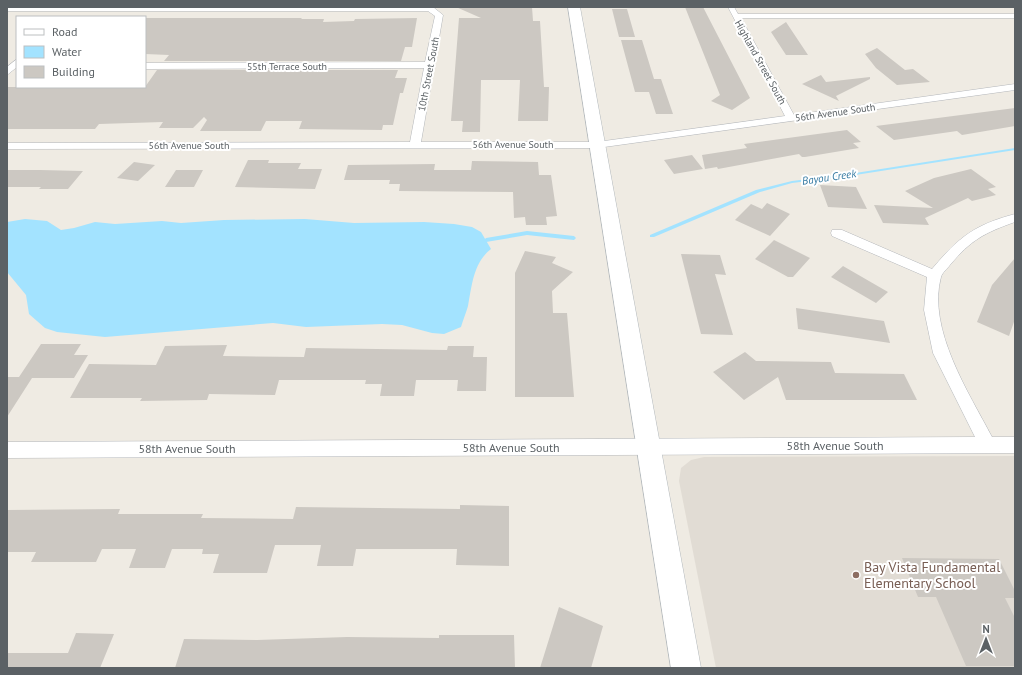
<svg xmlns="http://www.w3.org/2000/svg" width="1022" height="675" font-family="'PT Sans',sans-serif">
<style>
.education{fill:#e1dcd4}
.water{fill:#a3e3ff}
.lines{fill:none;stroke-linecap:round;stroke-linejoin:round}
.stream{fill:#a3e3ff;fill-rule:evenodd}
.building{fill:#ccc8c2}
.street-casing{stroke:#b4b7bb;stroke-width:1}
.secondary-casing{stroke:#b2b8bc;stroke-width:1}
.street{fill:#fff;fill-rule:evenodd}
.secondary{fill:#fff;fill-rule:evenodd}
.education-dot{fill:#8d6e63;stroke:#fff;stroke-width:1.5}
.labels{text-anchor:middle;stroke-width:4;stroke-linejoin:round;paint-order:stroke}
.far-street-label{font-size:10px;fill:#5b6165;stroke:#fff}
.far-water-label{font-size:11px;font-style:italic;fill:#377ba3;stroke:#fff}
.street-label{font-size:12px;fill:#5b6165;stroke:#fff}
.near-education-label{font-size:14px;fill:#785e54;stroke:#fff;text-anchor:start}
</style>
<rect width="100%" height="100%" fill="#efebe3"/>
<path class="education" d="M1015,456V668H716L679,481L681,468L691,460L704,457Z"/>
<path class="water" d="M25,219L47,221L61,230L74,228L95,222L115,224L162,221L181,223L224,220L305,219L354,223L424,222L454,224L472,227L481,232L491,249C473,263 472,286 468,306C466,313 463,320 461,327L444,334L432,333L402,325L382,324L306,327L273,323L105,337L57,332L45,328L29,314L26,295L7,272V222Z"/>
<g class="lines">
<path class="stream" d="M1015,148V150L849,176L792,183L760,192L654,237H650V235L756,190L792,181L849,174Z
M527,231L574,236L576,238L574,240L527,235L486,242L484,240L486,238Z"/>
</g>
<path class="building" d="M456,7H532L533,21H540L544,87H549L548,121H518L520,80H481L480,132H462L463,121H451L459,18H481Z
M685,7H703L750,98L732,110L711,101L720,95Z
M612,9H627L635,37H619Z
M145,18H302L301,19H324L323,22L354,21L355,19L417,18L412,47H405L401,61H164L169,55L145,54Z
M786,22L808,55H786L771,32Z
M621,40H642L654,79H661L673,114H656L649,92H635Z
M877,48L905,70L913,69L930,82L897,85L876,68L865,54Z
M157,70H398L395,78H407L403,93H400L393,125H383L382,130L299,129L302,121H266L261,131H200L207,120L204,117L193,128H159L163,122L99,124L95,129H7V87H145Z
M821,75L826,82L870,77V79L836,96L839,101L802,84Z
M1015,108V126L962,135L957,131L894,140L876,126Z
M847,130L861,142L853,143L859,148L805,157H802L799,154L718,169L717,167L705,169L702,155L747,148L744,144Z
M692,155L703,169L674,174L664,160Z
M248,160H269L268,163H301L298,169H322L315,189L235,187Z
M472,161L538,162L539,175H551L557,216L546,217L547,225H526L525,217L514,218L513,192L399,191L400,184H389L390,180H344L348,165L435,164L434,170H471Z
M134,162L155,165L138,181L117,178Z
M971,169L996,187L988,189L996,195L972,201L968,198L925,218L929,225L883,223L874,205L933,208L905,191L934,178Z
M7,170H40L83,171L68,189H39L41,187H7Z
M176,170H203L194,187H165Z
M820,185L856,187L867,209L828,207Z
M767,203L790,214L770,236L735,220L751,204L762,209Z
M774,240L810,258L793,277H788L755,259Z
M525,251L556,257L552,263L573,272L552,291L553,313H567L574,397H515V273Z
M681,254L720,255L726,275L715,274L733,335L701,334Z
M1015,258V319L1009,336L977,322L992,285Z
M843,266L888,292L876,303L831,277Z
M796,308L884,321L890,343L798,329Z
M41,344H81L74,355H88L74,378H32L7,417V377H19Z
M227,345L223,356L304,357L306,348L447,350L448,346H474L473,357H487L486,391H457L458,380H416L414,396H380L382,384H365L366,380H279L275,395L209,394L207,400L140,401L142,398H70L89,364L156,365L165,346Z
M745,352L756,361L831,362L835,373L904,374L917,400H786L778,377L744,400L713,372Z
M460,505L509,506V566L456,565L457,549H356L353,566H317L321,545H275L267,573H213L219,554H202L203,549H172L165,568H129L136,549H102L96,562H31L36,552H7V510L120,509L118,514H203L201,518L293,519L296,507L460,509Z
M902,558L999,559L1015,591V598H1005L1015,618V666H966L936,597H918Z
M559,607L603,626L591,668H540Z
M76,633L114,634L100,668H7V653H68Z
M439,635H514L515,668H175L184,639L257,640L347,637L439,638Z"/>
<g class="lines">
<g class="street-casing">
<path id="street" d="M7,7H433L443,15L421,142H597L785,116L728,7H734L738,14H1015V18H741L794,115L1015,84V90L597,148L7,149V143L410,142L424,68L145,69V63L425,62L435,16L428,11H7Z
M17,59V67L7,75V67Z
M1015,214V222C984,233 971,240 950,265C947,269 942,273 941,277C927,329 969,393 992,437H1015V453L7,458V442L975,437L933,353L924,310L927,277L832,236L831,233L832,230H842L932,269C959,237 974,225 1015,214Z"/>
</g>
<g class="secondary-casing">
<path id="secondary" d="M568,7H580L701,668H671Z"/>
</g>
<use href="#street" class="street"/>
<use href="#secondary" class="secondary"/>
</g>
<circle class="education-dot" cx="856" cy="575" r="4"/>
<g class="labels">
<g class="far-street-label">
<text transform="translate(761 62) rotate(61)" y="4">Highland Street South</text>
<text x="287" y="70">55th Terrace South</text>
<text transform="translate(428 74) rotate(-79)" y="4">10th Street South</text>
<text transform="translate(835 112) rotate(-8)" y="4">56th Avenue South</text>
<text x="513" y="148">56th Avenue South</text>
<text x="189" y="149">56th Avenue South</text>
</g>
<g class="far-water-label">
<text transform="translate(829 177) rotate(-8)" y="4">Bayou Creek</text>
</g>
<g class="street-label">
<text x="835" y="450">58th Avenue South</text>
<text x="511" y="452">58th Avenue South</text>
<text x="187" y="453">58th Avenue South</text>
</g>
<g class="near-education-label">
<text x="864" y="572">Bay Vista Fundamental<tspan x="864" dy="16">Elementary School</tspan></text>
</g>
</g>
<rect width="1022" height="675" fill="none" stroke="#5b6165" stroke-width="16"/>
<rect x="16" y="16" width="130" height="72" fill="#ffffff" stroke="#bdc0c1"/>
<rect x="24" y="29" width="20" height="6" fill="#ffffff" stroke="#bdc0c1"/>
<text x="52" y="36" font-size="12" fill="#5b6165">Road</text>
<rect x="24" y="46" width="20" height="12" fill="#a3e3ff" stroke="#bdc0c1"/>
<text x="52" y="56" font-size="12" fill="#5b6165">Water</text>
<rect x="24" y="66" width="20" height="12" fill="#ccc8c2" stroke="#bdc0c1"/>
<text x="52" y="76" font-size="12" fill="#5b6165">Building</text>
<g transform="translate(986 639)" stroke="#ffffff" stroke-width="3" paint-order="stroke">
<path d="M0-3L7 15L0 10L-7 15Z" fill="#5b6165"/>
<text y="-6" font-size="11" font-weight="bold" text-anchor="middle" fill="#5b6165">N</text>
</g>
</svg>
